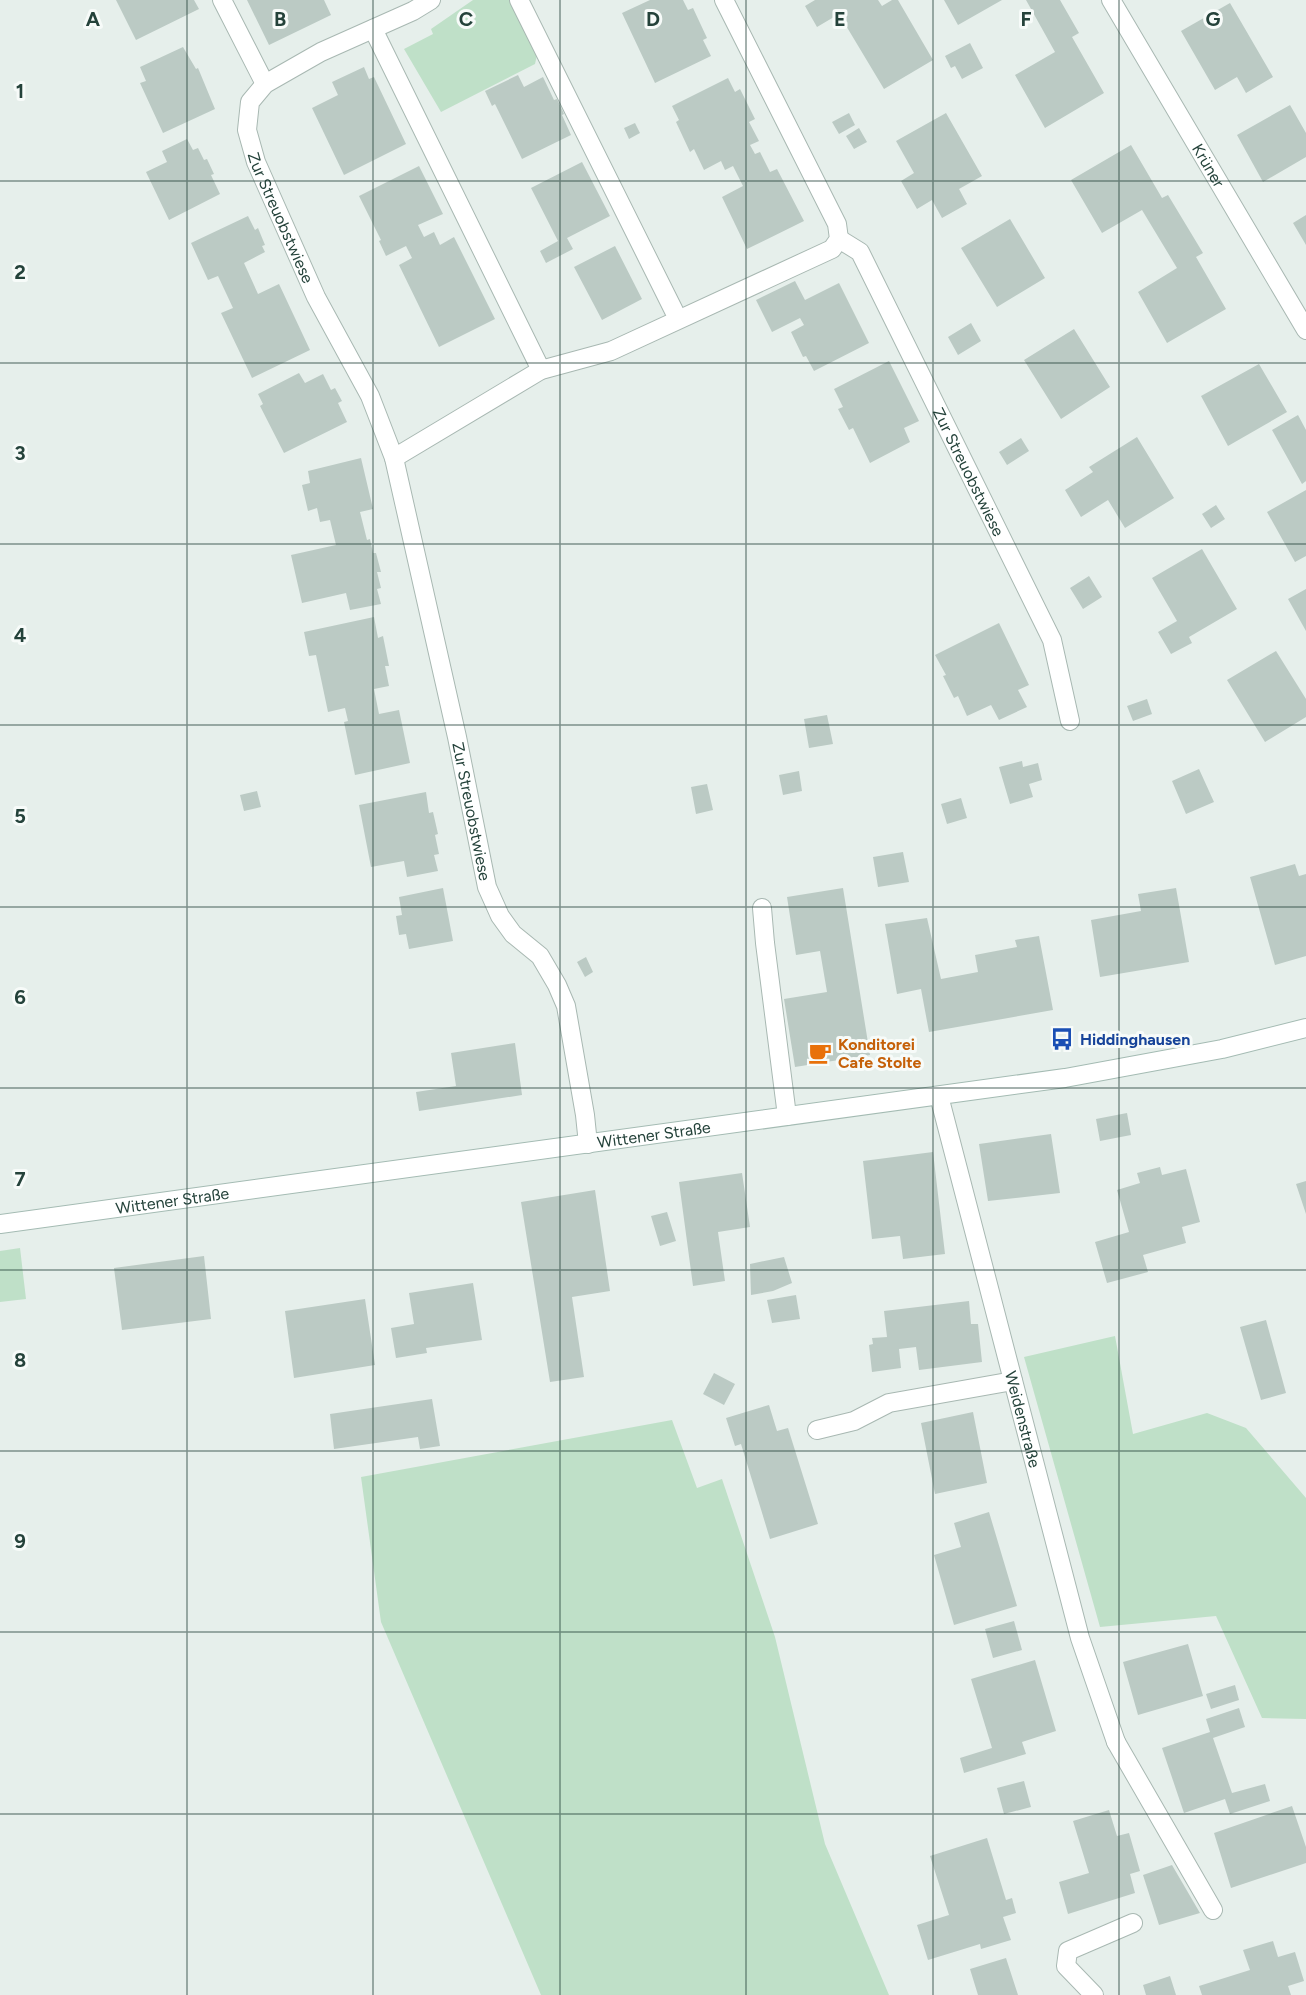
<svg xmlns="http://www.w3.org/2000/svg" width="1306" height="1995" font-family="Figtree,sans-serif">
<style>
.green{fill:#bfe0c8}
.building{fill:#bbcac4}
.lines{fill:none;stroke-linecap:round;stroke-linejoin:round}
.lane-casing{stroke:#a8b8b2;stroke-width:20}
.street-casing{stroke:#a8b8b2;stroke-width:20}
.secondary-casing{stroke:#a4bbb3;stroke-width:20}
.lane{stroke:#fff;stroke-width:18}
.street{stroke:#fff;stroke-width:18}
.secondary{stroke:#fff;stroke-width:18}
.grid{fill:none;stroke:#24423a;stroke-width:1.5;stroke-opacity:0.55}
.labels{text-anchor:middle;stroke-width:6;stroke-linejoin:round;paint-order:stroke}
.street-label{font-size:16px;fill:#24423a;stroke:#f7fbf9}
.transit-label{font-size:16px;font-weight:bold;fill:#164399;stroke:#f7fbf9;text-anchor:start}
.food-label{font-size:16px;font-weight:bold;fill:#c56008;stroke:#f7fbf9;text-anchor:start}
.grid-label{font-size:20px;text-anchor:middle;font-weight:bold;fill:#24423a;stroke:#f7fbf9;stroke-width:6;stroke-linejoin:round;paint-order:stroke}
</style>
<rect width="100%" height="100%" fill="#e6efeb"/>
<path class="green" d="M473,0H511L537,55L535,64L441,112L404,49L433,34L431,29Z
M20,1248L26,1299L0,1302V1251Z
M1115,1336L1133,1434L1207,1413L1246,1428L1306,1498V1719L1262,1718L1216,1616L1100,1627L1024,1357Z
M672,1420L697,1488L722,1479L775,1637L825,1844L889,1995H541L381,1622L361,1477Z"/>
<path class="building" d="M116,0H194L199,9L136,40Z
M247,0H324L331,15L269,45Z
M650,0H683L688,10L693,8L707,38L703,40L711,56L655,83L622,13Z
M815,0H878L882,6L892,0H898L933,60L884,89L839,14L817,27L805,6Z
M944,0H1002L958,25Z
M1026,0H1060L1079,33L1072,37L1104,93L1045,128L1015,75L1055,52Z
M1230,3L1273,77L1246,93L1237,77L1215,90L1181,31Z
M970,43L983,68L962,79L955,66L951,68L945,56Z
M183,47L196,69L198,68L215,109L163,133L140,83L146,81L140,67Z
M364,67L369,79L374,77L406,144L344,175L312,108L338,95L332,82Z
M518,75L524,87L543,77L554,100L557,99L564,114L562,115L571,135L522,159L495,104L492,106L485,91Z
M728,78L735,92L740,89L755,119L749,122L759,141L750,145L755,154L760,152L770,172L777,169L804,221L747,249L722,197L743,186L733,166L725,170L721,161L704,170L694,149L690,152L676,122L679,120L672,106Z
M1290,105L1306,133V157L1263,182L1237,135Z
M849,113L855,125L839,134L832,122Z
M946,113L982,176L959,189L967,204L942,218L932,200L917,209L901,181L914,173L896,141Z
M635,123L640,133L629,139L624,128Z
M859,128L867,142L854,149L846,136Z
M187,139L193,150L198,148L204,160L207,159L214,174L211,175L220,194L169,220L146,172L167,162L162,151Z
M1131,145L1162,198L1168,195L1203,253L1196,257L1226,309L1167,343L1138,292L1177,268L1142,210L1102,233L1071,180Z
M582,162L610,216L567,238L573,249L546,263L540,251L558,241L531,188Z
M419,166L443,214L418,225L424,237L434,232L440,245L454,237L495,319L439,347L399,265L412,258L406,246L386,256L379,241L381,240L359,196Z
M1306,215V245L1293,223Z
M248,216L255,230L258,228L265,245L262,246L265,252L244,263L258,294L279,284L310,350L252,378L221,313L233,308L218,276L208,280L191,243Z
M1010,219L1045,278L997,307L961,248Z
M615,246L642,299L602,320L574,267Z
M795,281L805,300L839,283L869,343L814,371L806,356L803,357L791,332L804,325L800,318L772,332L756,300Z
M971,323L981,341L958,355L948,337Z
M1074,329L1110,387L1061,419L1024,360Z
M889,361L919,421L904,428L910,442L870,463L853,428L849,430L838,409L843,407L834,389Z
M1259,364L1287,412L1228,446L1201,396Z
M299,373L305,383L323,374L331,390L335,388L342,401L338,403L347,422L284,453L260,406L263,404L258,394Z
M1298,415L1306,430V481L1302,484L1272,430Z
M1137,437L1174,498L1125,528L1108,500L1081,517L1065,490L1093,472L1089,467Z
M1021,438L1029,451L1007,465L999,452Z
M361,458L373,509L360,512L367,540L370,539L373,553H376L381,572H377L381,588L377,589L381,604L350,610L346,593L302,603L291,555L336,545L330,520L320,522L317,508L308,511L302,485L310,483L308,471Z
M1306,490V556L1295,562L1267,512Z
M1216,505L1225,519L1211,528L1202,514Z
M1202,549L1237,609L1189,637L1192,643L1171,654L1158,632L1177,621L1152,578Z
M1089,576L1102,597L1083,609L1070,588Z
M1306,589V631L1288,599Z
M374,617L378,638L383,636L389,666H385L389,686L374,689L379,714L399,710L410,763L355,775L344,722L348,721L345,708L328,712L316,655L309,656L304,632Z
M999,623L1029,685L1018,690L1027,707L999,720L991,705L967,716L958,696L954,698L943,676L946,675L935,655Z
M1276,651L1306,699V717L1265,742L1227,680Z
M1147,699L1152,714L1133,721L1127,706Z
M827,715L833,744L809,748L804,719Z
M1022,761L1023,767L1038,763L1042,780L1029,784L1033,797L1010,804L999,767Z
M1199,769L1214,802L1186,814L1172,781Z
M799,771L802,791L783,795L779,775Z
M707,784L713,810L696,814L691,787Z
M257,791L261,807L244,811L240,795Z
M426,792L429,813L433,812L438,834L435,835L439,854L434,855L438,871L407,877L404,861L371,867L359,805Z
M961,798L967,818L947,824L941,804Z
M903,852L909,882L878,887L873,857Z
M1295,864L1299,876L1306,874V956L1275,965L1250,877Z
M443,888L453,941L409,949L406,934L399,935L396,916L402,915L399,897Z
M843,888L870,1055L795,1067L784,999L827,992L820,951L796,955L787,897Z
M1176,888L1189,962L1100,977L1091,920L1141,911L1138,894Z
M927,918L941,979L978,972L975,955L1017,947L1015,940L1039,936L1053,1010L929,1032L921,989L897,994L885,924Z
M586,957L593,972L585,977L577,962Z
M515,1043L522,1095L419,1111L416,1092L456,1086L451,1053Z
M1127,1113L1131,1135L1100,1141L1096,1119Z
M1051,1134L1060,1193L988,1201L979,1144Z
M933,1152L945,1254L903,1259L900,1236L872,1239L863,1161Z
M1160,1167L1162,1175L1186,1169L1200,1222L1182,1227L1186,1243L1143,1255L1148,1272L1107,1283L1095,1242L1129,1232L1117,1190L1140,1183L1137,1173Z
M742,1173L750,1227L718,1232L725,1281L693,1286L679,1182Z
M1306,1181V1214L1296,1184Z
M595,1190L610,1291L572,1297L584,1377L550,1382L521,1202Z
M667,1212L676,1241L660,1246L651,1216Z
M204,1256L211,1319L122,1330L114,1268Z
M784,1257L792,1283L773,1291L751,1295L750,1264Z
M473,1283L482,1340L426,1348L427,1353L396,1358L391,1328L414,1324L409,1293Z
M796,1295L800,1319L772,1323L767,1300Z
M365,1299L375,1365L294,1378L285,1311Z
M969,1301L971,1324H978L982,1362L919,1370L916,1347L899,1349L901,1368L872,1372L869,1345L873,1344L872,1338L887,1337L884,1311Z
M1266,1320L1286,1393L1261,1400L1240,1327Z
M714,1373L735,1384L724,1405L703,1394Z
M432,1399L440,1446L420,1449L418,1437L334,1449L330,1414Z
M769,1405L777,1431L788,1428L818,1524L770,1539L741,1444L735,1446L726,1418Z
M973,1412L987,1483L935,1494L921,1423Z
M989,1512L1017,1606L954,1625L934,1555L961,1547L954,1523Z
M1014,1621L1022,1650L993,1658L985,1629Z
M1188,1644L1203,1696L1138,1715L1123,1662Z
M1035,1660L1056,1731L1022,1742L1026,1754L964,1773L960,1758L992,1748L971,1679Z
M1235,1685L1239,1700L1211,1709L1206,1694Z
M1239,1708L1245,1727L1213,1738L1232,1793L1265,1784L1270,1801L1230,1814L1225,1799L1184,1813L1162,1748L1210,1732L1206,1719Z
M1024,1781L1031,1807L1004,1814L997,1788Z
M1292,1806L1306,1847V1863L1231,1888L1214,1833Z
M1109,1810L1117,1836L1129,1833L1140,1871L1130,1874L1135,1893L1068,1914L1059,1882L1089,1873L1073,1821Z
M987,1838L1006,1900L1012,1898L1016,1913L1003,1917L1011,1940L981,1949L980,1944L928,1960L917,1925L949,1915L930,1856Z
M1172,1865L1200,1913L1159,1925L1143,1875Z
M1273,1941L1278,1957L1295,1952L1304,1981L1288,1986L1291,1995H1202L1199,1986L1250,1970L1243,1950Z
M1006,1958L1018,1995H978L970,1969Z
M1170,1976L1176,1995H1146L1143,1985Z"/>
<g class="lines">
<g class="lane-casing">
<path id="lane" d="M222,0L265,84
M762,908L765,943L787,1116
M817,1430L854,1421L889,1403L1013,1381
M1116,1742L1213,1910
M1094,1995L1066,1966L1068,1951L1133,1923"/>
</g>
<g class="street-casing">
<g id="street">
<path id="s1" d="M431,0L413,11L321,52L265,84L250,102L247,130L256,162L316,297L370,396L394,458L457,737L487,887L500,916L513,934L540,956L557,985L566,1006L585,1115L588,1144"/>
<path d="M519,0L678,319"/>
<path id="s2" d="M1111,0L1306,330"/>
<path d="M373,29L541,370"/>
<path id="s3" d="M839,239L860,252L1052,640L1070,721"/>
<path d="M394,458L541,370L611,351L832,249L839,239L837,224L724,0"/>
<path id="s4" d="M939,1096L1080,1638L1116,1742"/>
</g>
</g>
<g class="secondary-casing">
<g id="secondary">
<path id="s5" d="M0,1224L1065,1078L1222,1049L1306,1028"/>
</g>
</g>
<use href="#lane" class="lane"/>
<use href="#street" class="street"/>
<use href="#secondary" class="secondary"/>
</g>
<path class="grid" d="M187,0V1995M373,0V1995M560,0V1995M746,0V1995M933,0V1995M1119,0V1995M0,181H1306M0,363H1306M0,544H1306M0,725H1306M0,907H1306M0,1088H1306M0,1270H1306M0,1451H1306M0,1632H1306M0,1814H1306"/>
<defs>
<g id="bus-bare" transform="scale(1.8)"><path d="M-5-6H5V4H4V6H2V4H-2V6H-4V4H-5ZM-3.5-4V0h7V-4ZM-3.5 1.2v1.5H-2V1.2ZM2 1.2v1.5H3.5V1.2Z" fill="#1a4fb4" stroke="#f7fbf9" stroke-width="2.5" paint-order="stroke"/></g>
<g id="cafe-bare" transform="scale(1.8)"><path d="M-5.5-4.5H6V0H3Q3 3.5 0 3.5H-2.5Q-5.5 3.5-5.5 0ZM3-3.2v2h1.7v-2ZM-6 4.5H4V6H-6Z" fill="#e8710a" stroke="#f7fbf9" stroke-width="2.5" paint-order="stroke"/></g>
</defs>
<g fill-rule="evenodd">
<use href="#bus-bare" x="1062" y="1039"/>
<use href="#cafe-bare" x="820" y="1053"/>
</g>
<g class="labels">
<g class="street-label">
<text dy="6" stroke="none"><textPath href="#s2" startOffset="192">Krüner</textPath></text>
<text dy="6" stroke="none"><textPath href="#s1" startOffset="332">Zur Streuobstwiese</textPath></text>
<text dy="6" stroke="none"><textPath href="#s3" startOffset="270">Zur Streuobstwiese</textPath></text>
<text dy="6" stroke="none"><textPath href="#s1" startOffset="960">Zur Streuobstwiese</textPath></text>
<text dy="6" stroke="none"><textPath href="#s5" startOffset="660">Wittener Straße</textPath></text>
<text dy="6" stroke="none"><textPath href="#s5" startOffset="174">Wittener Straße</textPath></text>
<text dy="6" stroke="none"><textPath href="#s4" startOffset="334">Weidenstraße</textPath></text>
</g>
<g class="transit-label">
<text x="1080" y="1045">Hiddinghausen</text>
</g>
<g class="food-label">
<text x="838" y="1050">Konditorei<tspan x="838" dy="18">Cafe Stolte</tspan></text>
</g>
</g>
<g class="grid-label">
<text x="93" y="26">A</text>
<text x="280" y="26">B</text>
<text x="466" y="26">C</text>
<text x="653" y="26">D</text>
<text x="840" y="26">E</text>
<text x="1026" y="26">F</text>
<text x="1213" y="26">G</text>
<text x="20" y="98">1</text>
<text x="20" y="279">2</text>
<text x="20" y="460">3</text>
<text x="20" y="642">4</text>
<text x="20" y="823">5</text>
<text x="20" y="1004">6</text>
<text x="20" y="1186">7</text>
<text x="20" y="1367">8</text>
<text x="20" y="1548">9</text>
</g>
</svg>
